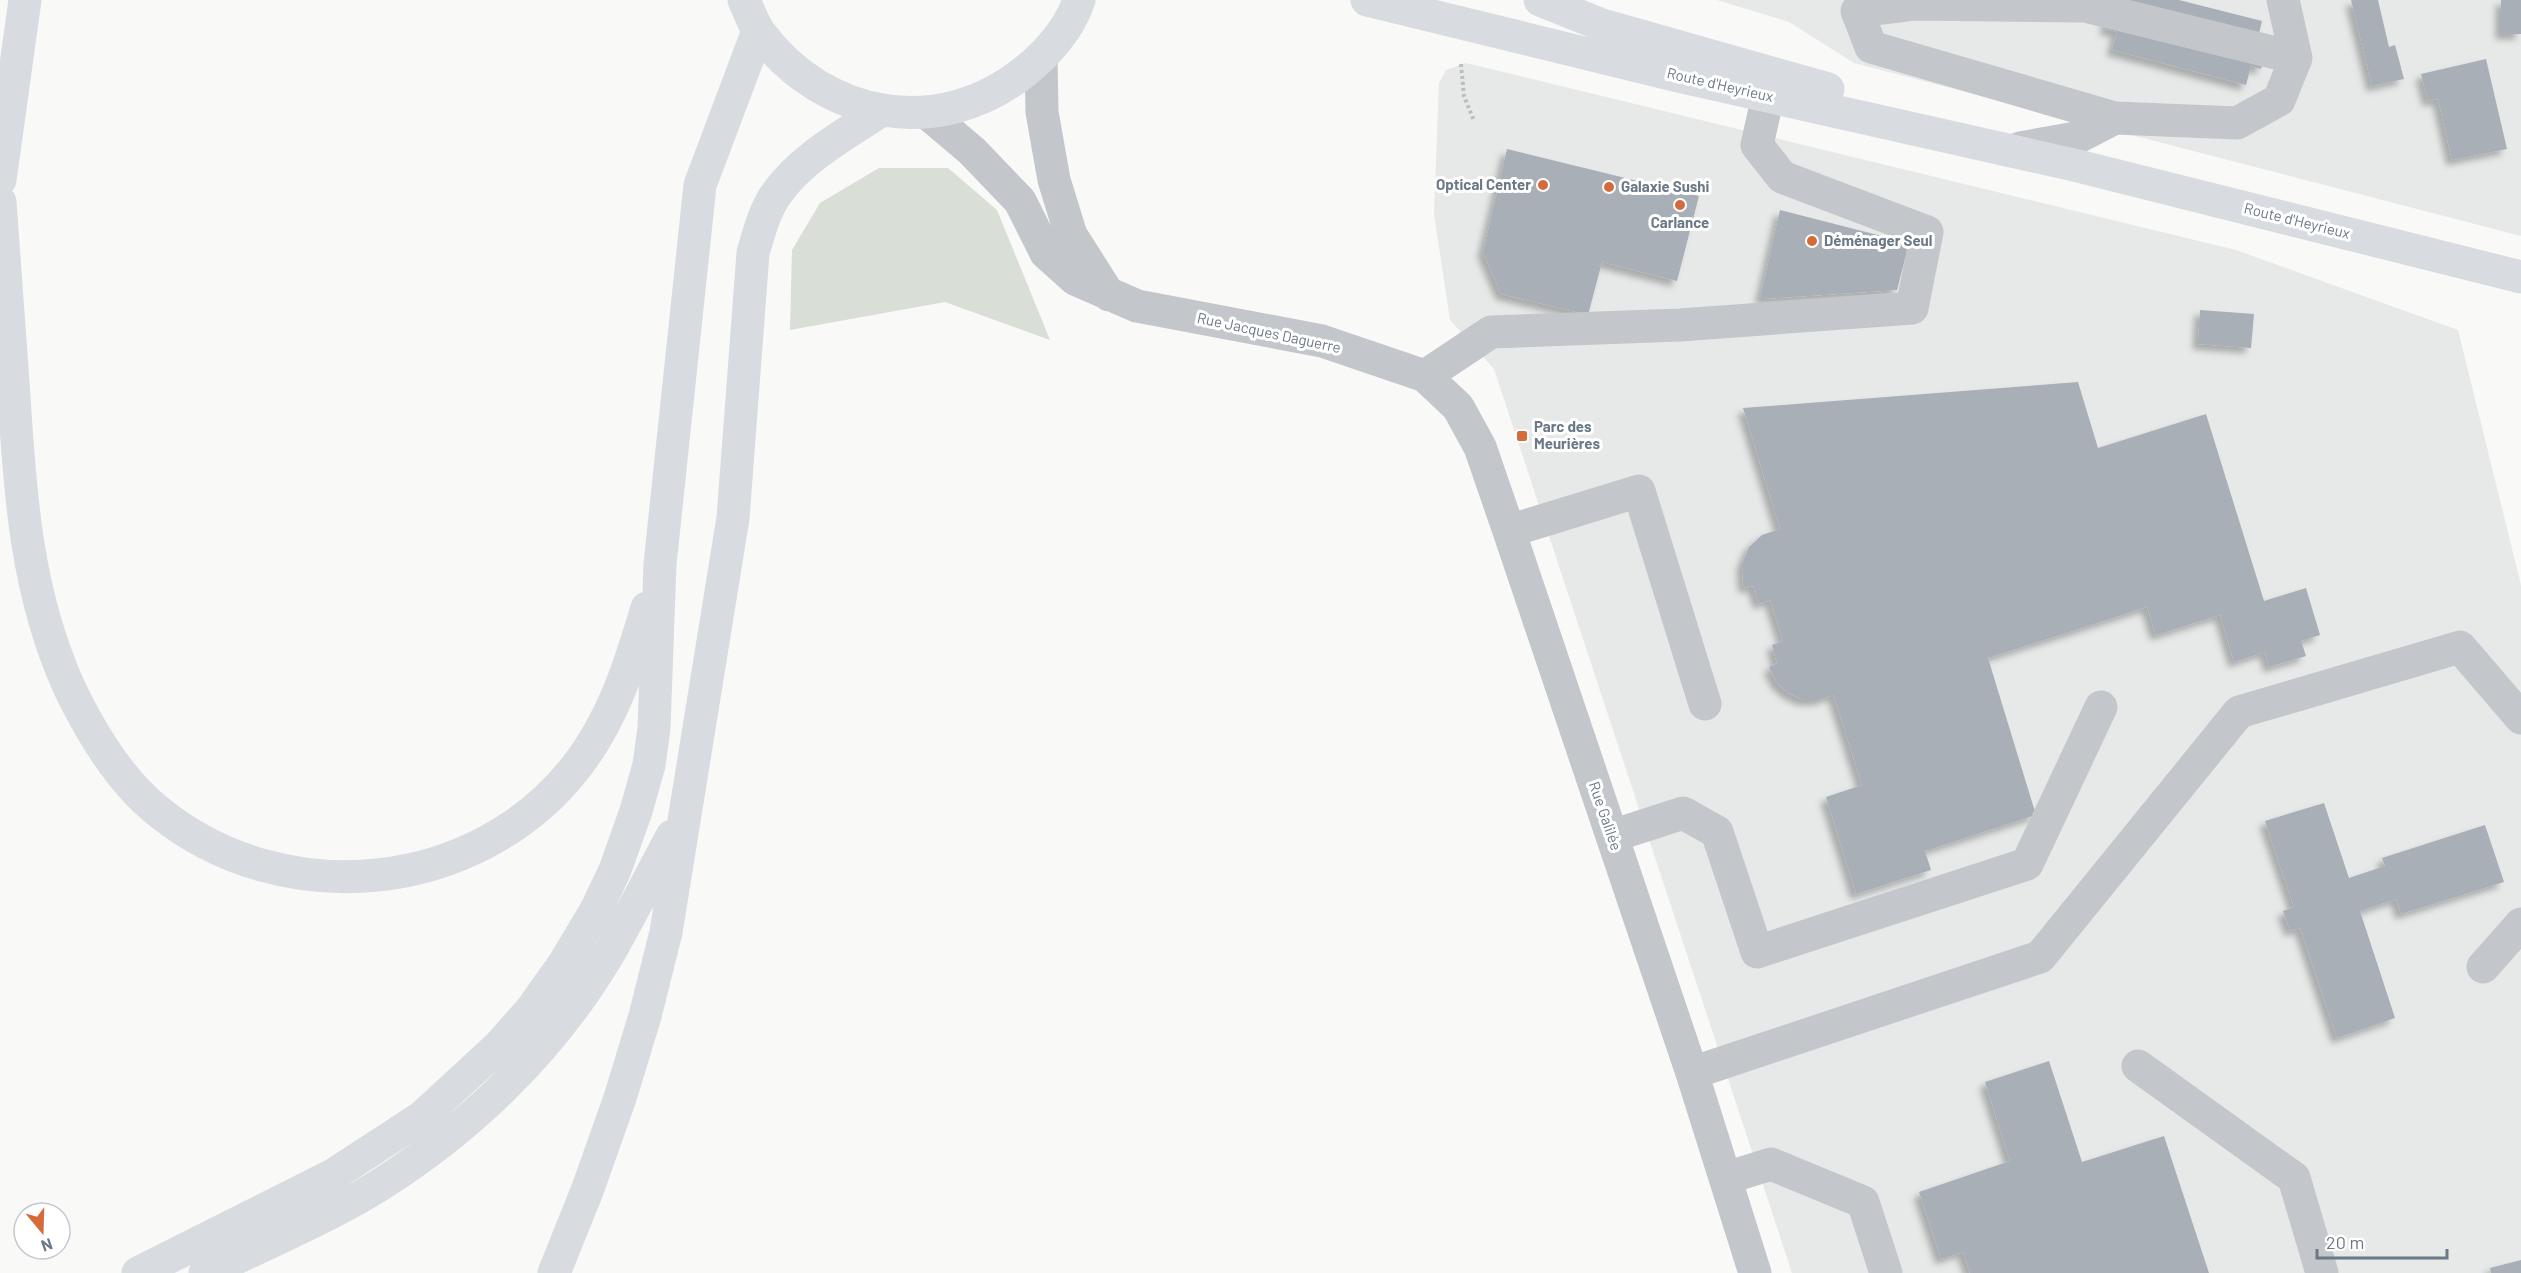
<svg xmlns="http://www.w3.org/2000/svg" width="2521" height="1273" font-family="Barlow,sans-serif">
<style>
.built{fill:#e7e8e8}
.green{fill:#d9ded7}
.building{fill:#a9afb6;filter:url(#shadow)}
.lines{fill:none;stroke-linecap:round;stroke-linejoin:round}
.path{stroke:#bbbec0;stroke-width:4;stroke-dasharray:3 3;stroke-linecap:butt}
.minor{stroke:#c3c6ca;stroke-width:33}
.major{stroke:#d8dbdf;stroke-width:33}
.highway{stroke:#d8dbdf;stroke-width:33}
.poi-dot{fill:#d56a3b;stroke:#fff;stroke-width:2}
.labels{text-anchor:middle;stroke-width:6;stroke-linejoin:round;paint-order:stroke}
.street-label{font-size:15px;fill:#6b7886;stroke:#fff}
.poi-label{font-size:15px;font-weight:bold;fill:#6b7886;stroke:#fff;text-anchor:start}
</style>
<defs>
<filter id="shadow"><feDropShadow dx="-5.5" dy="5.5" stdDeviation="3" flood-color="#0004"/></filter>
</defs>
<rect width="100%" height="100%" fill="#f9f9f7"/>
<path class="built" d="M1717,0H2521V236L1854,63L1789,22Z
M1466,63L2236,250L2458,330L2521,585V1273H1792L1494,369L1450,320L1434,214L1439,83L1446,70Z"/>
<path class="green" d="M879,168H948L997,210L1050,340L945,302L790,330L792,250L820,203Z"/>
<path class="building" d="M2124,0H2179L2262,21L2257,42L2268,45L2261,69L2251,66L2246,85L2112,50L2117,32L2105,29L2111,5Z
M2351,0H2378L2389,47L2395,45L2404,79L2372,86Z
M2501,0H2521V34H2501Z
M2486,59L2507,149L2452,160L2438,99L2428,101L2421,74Z
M1507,149L1699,196L1677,281L1602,262L1588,315L1501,294L1483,252Z
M1780,210L1909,243L1897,290L1760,299Z
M2200,310L2254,314L2251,348L2198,344Z
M2078,382L2098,448L2206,414L2264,601L2306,588L2320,635L2301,641L2306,656L2269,667L2265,652L2234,662L2220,615L2156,635L2147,607L1988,658L2036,815L1925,851L1931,870L1856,894L1826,797L1862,785L1837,706L1833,695L1819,700H1803L1788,693L1776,682L1769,667L1777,663L1772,645L1783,641L1770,600L1759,604L1753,586L1745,588L1743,583L1742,564L1749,547L1762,535L1780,529L1743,408Z
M2324,803L2349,878L2385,866L2382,858L2485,825L2504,882L2401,914L2396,899L2360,911L2395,1018L2337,1038L2300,928L2290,931L2283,911L2294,907L2265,821Z
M2049,1061L2082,1162L2164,1136L2209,1273H1970L1963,1252L1941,1259L1919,1192L2010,1161L1985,1082Z
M2521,1260V1273H2491L2490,1268Z"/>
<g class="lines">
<path class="path" d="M1461,64L1464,96L1474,121"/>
<path class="minor" d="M2283,0L2296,58L2279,100L2237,123L2115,118L1871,47L1857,11L1914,4L2085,6L2296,58
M1041,58L1042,112L1054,180L1071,235L1109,295
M927,113L972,151L1020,201L1046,253L1075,279L1137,306L1322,341L1425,376L1458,407L1480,447L1509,531L1692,1073L1755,1273
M2020,148L2076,138L2115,118
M1425,376L1491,332L1680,325L1912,308L1927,232L1782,177L1757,145L1768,96
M1509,531L1639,491L1705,704
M1612,836L1683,813L1717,832L1757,952L2027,864L2101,707
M2483,967L2521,924
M2138,1066L2294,1178L2322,1273
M1692,1073L2040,957L2239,712L2460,647L2521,718
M1726,1178L1771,1164L1863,1202L1886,1273"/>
<path class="major" d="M744,0C749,11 753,23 760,33C824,119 939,140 1024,72C1047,54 1070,28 1079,0
M1367,0L1678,76L2074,165L2521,277
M1540,0L1602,25L1828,89"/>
<path class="highway" d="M0,180L25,0
M0,202C5,267 9,332 14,396C20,496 27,594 69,687C90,731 121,782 159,812C284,913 477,894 576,767C613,720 630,665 647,608
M138,1273L333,1175L422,1117L500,1045L531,1010L565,962L596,910L615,870L636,811L649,765L654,728L660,564L700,185L758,31
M205,1273C256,1248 311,1225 360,1197C462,1137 552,1052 612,948C633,911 652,873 672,836
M554,1273L587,1191L620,1098L645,1016L666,932L733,518L753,253C759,233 764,211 777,193C802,158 844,135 879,112"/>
</g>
<g class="poi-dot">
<circle cx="1543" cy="185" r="6"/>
<circle cx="1609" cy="187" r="6"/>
<circle cx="1680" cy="205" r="6"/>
<circle cx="1812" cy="241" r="6"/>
<rect x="1516" y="430" width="12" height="12" rx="3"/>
</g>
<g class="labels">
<g class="street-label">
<text transform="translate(1720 85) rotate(13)" y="5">Route d'Heyrieux</text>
<text transform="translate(2297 221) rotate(14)" y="5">Route d'Heyrieux</text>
<text transform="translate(1269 333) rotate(12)" y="5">Rue Jacques Daguerre</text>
<text transform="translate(1605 816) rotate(71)" y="5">Rue Galilée</text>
</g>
<g class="poi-label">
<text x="1531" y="190" text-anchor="end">Optical Center</text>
<text x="1621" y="192">Galaxie Sushi</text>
<text x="1680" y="228" text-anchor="middle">Carlance</text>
<text x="1824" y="246">Déménager Seul</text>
<text x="1534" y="432">Parc des<tspan x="1534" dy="17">Meurières</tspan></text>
</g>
</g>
<g transform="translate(42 1231) rotate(161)"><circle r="28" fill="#ffffff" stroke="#c4c9cf" stroke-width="1.5"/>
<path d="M0-4.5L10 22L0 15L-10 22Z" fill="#d56a3b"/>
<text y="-9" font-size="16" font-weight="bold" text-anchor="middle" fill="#6b7886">N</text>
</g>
<path d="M2317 1249v9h130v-9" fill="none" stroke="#6b7886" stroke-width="3"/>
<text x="2326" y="1249" font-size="18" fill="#6b7886" stroke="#ffffff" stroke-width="4.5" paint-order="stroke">20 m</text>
</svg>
